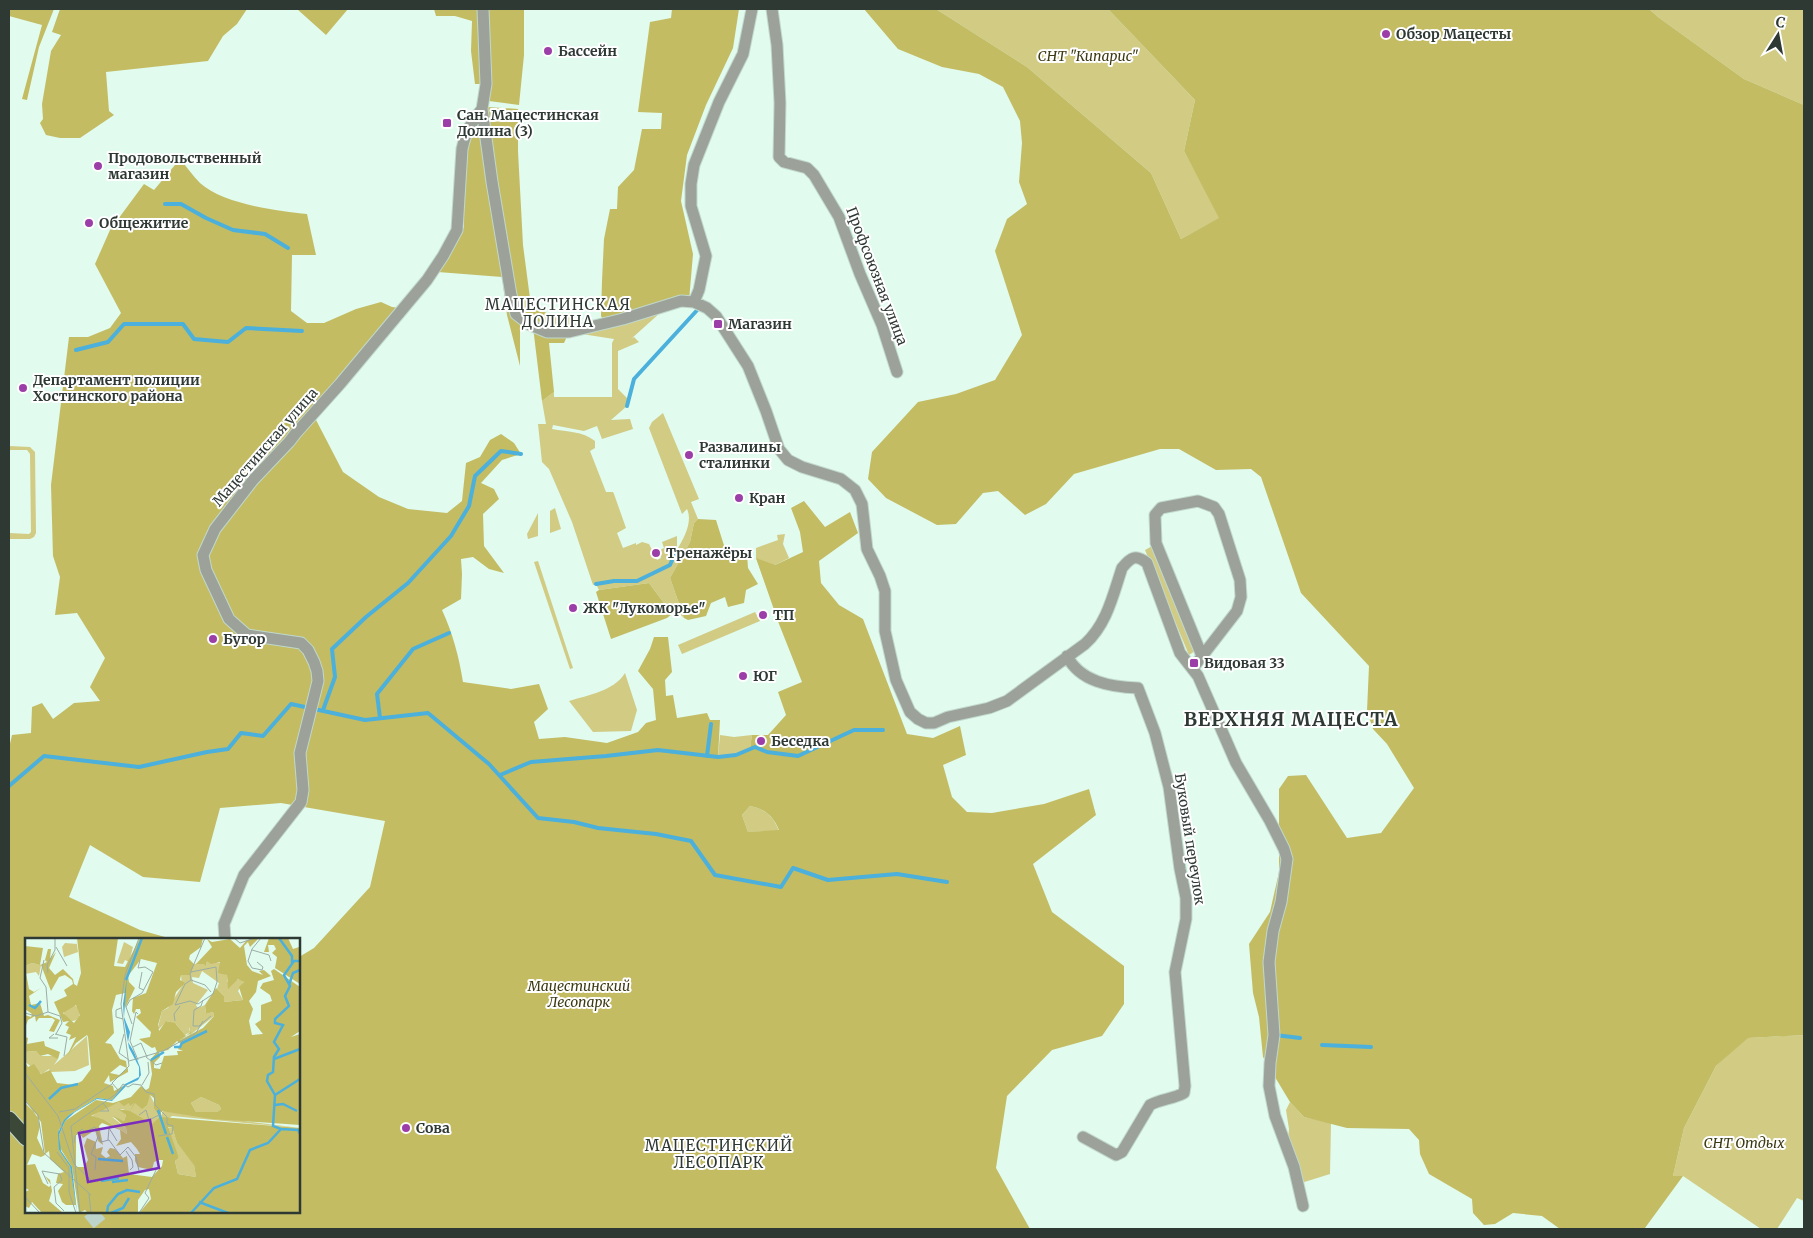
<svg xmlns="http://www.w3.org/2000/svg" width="1813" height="1238" font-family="Merriweather,serif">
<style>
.green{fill:#d1cb84}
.forest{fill:#c3bc63;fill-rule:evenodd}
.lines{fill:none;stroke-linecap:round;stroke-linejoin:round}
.stream{stroke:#4bb0db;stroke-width:4}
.highway-tunnel{stroke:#bdd4ca;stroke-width:15;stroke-dasharray:15 8;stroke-linecap:butt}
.street-casing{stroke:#c1d8cd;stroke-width:13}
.highway-casing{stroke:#c1d8cd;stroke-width:17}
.street{stroke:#9ca299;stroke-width:11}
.highway{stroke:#3c4837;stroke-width:15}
.poi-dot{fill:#9b3ea7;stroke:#fff;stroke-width:2}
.labels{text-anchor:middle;stroke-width:4;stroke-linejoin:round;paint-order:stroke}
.poi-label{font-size:14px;font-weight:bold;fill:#2f3934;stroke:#fff;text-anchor:start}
.park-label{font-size:14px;font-style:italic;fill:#3d3a13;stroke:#fff}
.street-label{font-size:14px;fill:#2f3934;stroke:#fff}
.neighbourhood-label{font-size:15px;letter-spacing:1px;fill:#2f3934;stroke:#fff}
.district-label{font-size:19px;font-weight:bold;letter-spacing:1px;fill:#2f3934;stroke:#fff}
.inset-river{fill:none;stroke:#4bb0db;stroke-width:2.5}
.inset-road{fill:none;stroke:#9aada4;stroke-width:1}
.view{fill:#7b2cbf;fill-opacity:0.15;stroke:#7b2cbf;stroke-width:2.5}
.inset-edge{fill:none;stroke:#2f3934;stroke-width:2.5}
</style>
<rect width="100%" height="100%" fill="#e1fbef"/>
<path class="green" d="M936,9H1108L1195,100L1184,151L1220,218L1181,239L1151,173L1027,67Z
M1649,9H1804V105L1744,79L1658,17Z
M670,304L631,339L634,337L639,342L618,351V389L628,399L627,406L611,420L630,419L633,429L602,439L597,426L584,431L553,425L552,429C568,432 582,431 595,441V448L590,451L606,492H613L614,494L626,528L617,533L623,548L636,543V545L642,542L649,544L657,560L661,558L658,551L664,548L662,542L677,536V550C684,538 693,522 687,509L682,514L649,428L652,422L663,413L699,499L691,502L698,519L694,523L690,542L670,578L684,618L675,609L672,614L649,583L599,590L596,584L593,585L572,522L549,469L542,462L538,424H546L542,401L554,392V397H612V343L614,339L569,332Z
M9,446L30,447L35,452L36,533L34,537L30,539H9V533L29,534L31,532L30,454L27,450H9Z
M555,508L561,529L550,533V511Z
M538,513V536L528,539L527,534Z
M785,534L783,544L789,558L775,565L771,599L756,558V548L778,540L777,535Z
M1154,545L1195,651L1189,655L1145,550Z
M538,561L573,668L570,669L534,562Z
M755,612L760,621L682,654L678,645Z
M625,673L637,710L631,731L593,732L569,701C588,695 614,691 625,673Z
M720,735L734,737L752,735L750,748L736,755L718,757Z
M750,806C765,809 773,816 779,831L748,832L742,815Z
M1804,1035V1201L1797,1198L1777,1229H1761L1683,1176H1673L1684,1128L1716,1066L1747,1038Z
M1290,1102L1304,1117L1331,1123L1330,1174L1298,1184L1287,1149L1289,1129L1286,1110Z"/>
<path class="forest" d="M9,9H54L39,47L27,100L22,99L42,25L9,16Z
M60,9H247L237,24L223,36L208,61L106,72L109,111L114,115L80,138H60L46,135L40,123L43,119L42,104L51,51L61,35L52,32Z
M297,9H348L326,35Z
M434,9H524V55L519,105L489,101L486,84H475L471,51L472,21L455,16H436Z
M672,9H739L733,48L706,105L687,155L681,201L693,254L689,301L605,323L601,316L602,281L604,239L610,209H617L618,187L634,170L642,129H661L662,113L638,112L650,22L671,18Z
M864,9H936L1027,67L1151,173L1181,239L1219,218L1184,151L1195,100L1108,9H1649L1658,17L1744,79L1804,105V1035L1748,1038L1716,1066L1684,1128L1673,1176H1683L1645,1228L1560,1229L1542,1216L1513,1213L1495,1224L1484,1225L1473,1213L1472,1199L1429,1174L1420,1154L1419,1140L1409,1129L1347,1128L1304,1117L1290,1102L1263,1057L1259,1017L1253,993L1249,944L1270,912L1279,872V789L1288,776L1306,775L1347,838L1381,833L1414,788L1387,744L1373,729L1367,711L1369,666L1301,593L1261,477L1251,469L1216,470L1179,449H1160L1074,474L1046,504L1025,515L998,491L983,493L956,524L937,525L886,498L868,479L872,452L918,402L956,394L995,380L1022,335L995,251L1007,219L1027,204L1019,182L1022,143L1020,121L1003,87L979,74L942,67L898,49Z
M487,107L518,109V151L523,245L531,306L549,314L570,313L569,332L564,343H549L554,392L542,401L533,327L520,318V366L507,315L502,277L438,272L464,227V185L468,128L478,126L485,133Z
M180,159C187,167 193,176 200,183C223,204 277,211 307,214L316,255H292L291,311L307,323H324L356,309L381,302L392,307L408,309L315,418L343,472L379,497L408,509L447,513L462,501L466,463L480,457L490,440L501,434L514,443L521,454L502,460L481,483L494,489L499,499L483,514L484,546L504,573L489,569L473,557L461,559L462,574L461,599L442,610C453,634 459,657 463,682L511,689L539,684L548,709L534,722L539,739L565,737L607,743L638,732L646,723L656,720L653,689L638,671L650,649L654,637H668L672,672L665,680L666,696L673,695L677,718L707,713L710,720H720L718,757L736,755L750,748L752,735H768L786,715L778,692L802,682L779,624L756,558L775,565L803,552L800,532L791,508L804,501L825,527L850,512L858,533L819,561L821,583L839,605L863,619L907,734L933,738L960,726L966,755L943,765L952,797L967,812L992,813L1044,804L1089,789L1096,815L1033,864L1052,912L1124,966V1004L1102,1036L1052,1050L1007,1096L996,1168L1030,1229H9V748L12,735L31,733L32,707L42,703L53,719L74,703L100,701L90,687L105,658L77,613L55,615L60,577L53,556L51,485L69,337H88L110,328L121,313L95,264L110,230L144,184L154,190ZM281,803L385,821L370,887L314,948L299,957V1212H26V939H172L140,930L69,897L90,845L143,877L200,882L220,808ZM750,806C765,809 773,816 779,830L748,832L742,815Z
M698,519L716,520L727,555L744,549L747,554L748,568L758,584L746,590L744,603L728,607L725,597L711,603L706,616L688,620L684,618L670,578L690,542L694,523Z
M649,583L672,614L667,618L611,639L596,592L599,590Z"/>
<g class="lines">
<path class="stream" d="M165,204H181L206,218L233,230L265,234L288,248
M76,350L108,342L124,324H183L194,339L228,342L246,328L302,331
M627,406L634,379L700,307
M596,584L614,581H637L670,565L676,551
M323,710L335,677L332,649L366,617L408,583L451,536L469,506L475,476L501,451L521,454
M380,718L377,694L413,649L449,633
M707,756L711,724
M500,775L531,762L606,756L658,750L718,757L736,755L755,747L767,752L798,756L854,730H883
M9,786L44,756L139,767L207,752L228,749L241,733L263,736L291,704L365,720L428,713L489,764L538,818L574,822L598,828L656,834L691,841L715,875L781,887L793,868L828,880L897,874L947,882
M1275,1035L1300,1038
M1322,1045L1371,1047"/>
<path class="highway-tunnel" d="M90,1212L104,1229"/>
<g class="street-casing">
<path id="street" d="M483,9L486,84L482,109L492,182L511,295L516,314L530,325L547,332H569L623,319L681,301L694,302L707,308L716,316L748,366L766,411L779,449L788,460L802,467L841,479L855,490L862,504L867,549L880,576L885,591V631L896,680L910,712L918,719L926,723H934L948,717L989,708L1007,701L1085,644C1107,624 1113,595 1122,568C1131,557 1136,554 1147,563L1180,653L1198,676L1236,763L1270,821L1284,849L1287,859L1281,902L1273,931L1269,962L1274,1035L1270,1063L1269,1086L1275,1116L1294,1167L1303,1206
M772,9L777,45L780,103L779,157L784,162L807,168L814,175L839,217L860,274L882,325L897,372
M694,302L699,290L706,256L691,206V184L694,165L719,102L743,54L752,9
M1067,656C1080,682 1111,687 1138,688L1155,733L1169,787L1180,869L1186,898V919L1175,972L1185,1086L1184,1093C1173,1099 1161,1099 1150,1105L1122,1152L1116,1155L1083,1137
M1193,668L1237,611L1241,597L1240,580L1219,514L1214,507L1198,501L1161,508L1155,515L1156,543L1202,656
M225,939L224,924L244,875L301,802L303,790L300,753L318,681L317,671L314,662L308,650L301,643L247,635L229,619L206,570L203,555L215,529L253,480L289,442L296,433L340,384L427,280L443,256L457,230L462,149C466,131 471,123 482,109"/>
</g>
<g class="highway-casing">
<path id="highway" d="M9,1119L26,1138"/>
</g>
<use href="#street" class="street"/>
<use href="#highway" class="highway"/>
</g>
<g class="poi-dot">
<circle cx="1386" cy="34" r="5"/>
<circle cx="548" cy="51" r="5"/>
<rect x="442" y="118" width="10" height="10" rx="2.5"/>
<circle cx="98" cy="166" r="5"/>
<circle cx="89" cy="223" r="5"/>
<rect x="713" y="319" width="10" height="10" rx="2.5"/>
<circle cx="23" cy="388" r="5"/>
<circle cx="689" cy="455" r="5"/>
<circle cx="739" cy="498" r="5"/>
<circle cx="656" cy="553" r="5"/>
<circle cx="573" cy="608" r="5"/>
<circle cx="763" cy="615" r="5"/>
<circle cx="213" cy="639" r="5"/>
<rect x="1189" y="658" width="10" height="10" rx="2.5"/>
<circle cx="743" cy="676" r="5"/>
<circle cx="761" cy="741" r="5"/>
<circle cx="406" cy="1128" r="5"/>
</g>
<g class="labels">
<g class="poi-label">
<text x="1396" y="39">Обзор Мацесты</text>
<text x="558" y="56">Бассейн</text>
<text x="457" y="120">Сан. Мацестинская<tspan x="457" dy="16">Долина (3)</tspan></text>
<text x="108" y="163">Продовольственный<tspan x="108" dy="16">магазин</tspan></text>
<text x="99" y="228">Общежитие</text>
<text x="728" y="329">Магазин</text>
<text x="33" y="385">Департамент полиции<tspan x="33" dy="16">Хостинского района</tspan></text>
<text x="699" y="452">Развалины<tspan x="699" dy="16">сталинки</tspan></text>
<text x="749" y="503">Кран</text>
<text x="666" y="558">Тренажёры</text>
<text x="583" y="613">ЖК "Лукоморье"</text>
<text x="773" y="620">ТП</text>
<text x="223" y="644">Бугор</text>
<text x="1204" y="668">Видовая 33</text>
<text x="753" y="681">ЮГ</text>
<text x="771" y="746">Беседка</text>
<text x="416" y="1133">Сова</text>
</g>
<g class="park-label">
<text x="1088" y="61">СНТ "Кипарис"</text>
<text x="579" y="991">Мацестинский<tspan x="579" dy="16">Лесопарк</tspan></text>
<text x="1744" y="1148">СНТ Отдых</text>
</g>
<g class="street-label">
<text transform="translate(877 276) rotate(69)" y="5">Профсоюзная улица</text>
<text transform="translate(265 447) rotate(-49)" y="5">Мацестинская улица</text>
<text transform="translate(1190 839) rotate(81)" y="5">Буковый переулок</text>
</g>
<g class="neighbourhood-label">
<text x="558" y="310">МАЦЕСТИНСКАЯ<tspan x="558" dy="17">ДОЛИНА</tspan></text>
<text x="719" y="1151">МАЦЕСТИНСКИЙ<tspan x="719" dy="17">ЛЕСОПАРК</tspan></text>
</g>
<g class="district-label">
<text x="1291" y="726">ВЕРХНЯЯ МАЦЕСТА</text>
</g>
</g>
<g transform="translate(25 938)">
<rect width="275" height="275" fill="#e1fbef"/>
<path d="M51,0L53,14L39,19L37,9L40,5L52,6ZM99,4L108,9L104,24L100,22L98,26L92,25ZM182,23L196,25V33L202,37V44L215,41L219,44L213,53L218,62L199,64V58L192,51L194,45L177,33L174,40L167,39L168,45L183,52L171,67L173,70L180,67L181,76L188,74L189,78L164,98L166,93L164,89L165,94L160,97L151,86L142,83L132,93L137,73L143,70L157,48L156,37L169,26L179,25L181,29ZM7,25L16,27L14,38L11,34L0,36V28ZM39 75a8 8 0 1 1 16 0a8 8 0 1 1-16 0ZM62,98L64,127L50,133L26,134L29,141L24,131L17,136L0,124V114L11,113L15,118H30L33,121L29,127ZM125,157L136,178L138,173L275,190L147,178L127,193L98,171H94L101,177L99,183L87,179L101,190L102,196L78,181L66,179L78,170L94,164L113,165L117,170ZM176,159L194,167L196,171L192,174H171L166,165ZM147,189L152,205L169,226L171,239L153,236L150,223L154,220L141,190Z" fill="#d1cb84"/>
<path d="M52,0H93L89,28L100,29L115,0H178L176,9L165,17L164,21L169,26L165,37H156L155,42L160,45L151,54L148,66L137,73L133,87L134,93L141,83L150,85L161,98L165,94V88L166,95L155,102L178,90L189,78L188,74L181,76L180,67L191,50L199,58V64L218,62L214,49L219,44L213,41L203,51L202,37L193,35L195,24L186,26L182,23L181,29L179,26H171L187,9L182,1L187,4L205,1L215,10L222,2L234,0L225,9L223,4L219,8L222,27L227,33L238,37L234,33L239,32L246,38L233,43L231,54L224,63L228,71L224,83L227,97L238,96L230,86L236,82V67L247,63L245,57L235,50L238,45L249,42L246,33L249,31L275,49V93L266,99L275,96V187L187,181L136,173V179L275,190V275L115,274L126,261L124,251L120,252L113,262V275H63L60,272L54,275L47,229L35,210L34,197L40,183L71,162L88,165L106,159L116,148L121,152L124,150L127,136L125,122L132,114L130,109L127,110L114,101L125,99L126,94L111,79L116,75L115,71H111L109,76L107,73L108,60L121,55L132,25L116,21L103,38L104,44L110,50L100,70V55L91,57L87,72L89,95L80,105L86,106L95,121L101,123L102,130L95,127L85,135L94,137L103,130V134L85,144L84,137L79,145L88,148L89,153L100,147L87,162L72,160L44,177L34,192V212L45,227L51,267H41L37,264L33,253L38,246L31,245L33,236L39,234L25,221L24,213L20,216L16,184L0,162V124L3,129L9,126L16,136L25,132L32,145L49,147L57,143L66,131L63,99L62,97L51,105L42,118L51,99L44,102L46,97L41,95L44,89L40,87L44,83L38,84L29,64L42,58L39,52L48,46L47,42L40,37L34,39L26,53L16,27L7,25L0,28V8L18,10L15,27L22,24L20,22L23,11H26L25,21L31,14L24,30L30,37L38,31L48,41L49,46L52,48L56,35ZM51,67L55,77L49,85L38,75ZM152,103L156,106L153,111L158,113H152L153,117L139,118L135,131L129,130V125L135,119L134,114L143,112ZM125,157L129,160V170L135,179L127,186L105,173L110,165L117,171L122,167ZM176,159L194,167L196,171L192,174H171L166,165ZM94,164L99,168L104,165L105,168L109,165L105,173L93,171L101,177L99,183L88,178L101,190L102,196L78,181L66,178ZM77,185L95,192L96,201L91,208L106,204L112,211L115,216H110V223L113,229L127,232L129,224L134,222H138L137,228L127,239L104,236L102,218L98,220L90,211L85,210L82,214L85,218L81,220L76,216L78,209L71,211V204L62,200L59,208L63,222L59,229H51V197L55,196L58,200L70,192L73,203L78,207L74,188ZM143,189H147L152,205L169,227L171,239L153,236L150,223L154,220ZM244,0H263L268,11L274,9L275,5V46L250,30L252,19L247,15L251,11L249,7H243L244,14H239ZM1,35L4,51L9,54L16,50L4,58L6,67L15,65L19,78L23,77L35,82L29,94L24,93L30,82L27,80H14L11,84L10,78L3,82L0,90V77L6,79L7,76L0,71ZM0,99L3,100L2,106L19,103L20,108L35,114L33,121L23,116L15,118L11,113L0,114ZM0,165L12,177L15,188L12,200L20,217L16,219L7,216L2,227L10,226L18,245L24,249L26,247L20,238L25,242L27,253L24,263L38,275H17L7,264L4,270L0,268V254L4,252L0,250Z" fill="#c3bc63" fill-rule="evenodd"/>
<path d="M102,39L99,79L105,94L103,104L109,114L115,129L116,137L113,142L102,147L87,163L72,161L50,174L40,183L34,197L36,213L47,229L52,275L45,228L34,212L33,195L39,182L44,177L72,160L87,162L100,146L114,139V129L104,110L99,82L98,66Z" fill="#4bb0db"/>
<path class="inset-river" d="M254,0L267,18V25M101,42L117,0M264,47L268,35L275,32M4,67L10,70L16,63M149,109H155L157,105L182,93M249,121L275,111M126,122L139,114M250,157L275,141M24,161L36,150L53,146M250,167L258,166L272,173M133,172L141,196M256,191L273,192L275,196M142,199L148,216M73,221L98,223M76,243L94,240M87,244L103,242M174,264L203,275M82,275L83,268L93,256L102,252L115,254M86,275L98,270L104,260M166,275L189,250L212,241L225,212L243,205L256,191L248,188L250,157L242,143L243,137L248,134L249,119L254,111L249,104L258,87L250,85V81L264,68L260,58L265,48L259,37L269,23H275"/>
<path class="inset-road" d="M209,0L215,5L230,0M31,9L42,28M227,12L244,17L246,23M19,22L15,40L21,49L23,74M232,24L238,29L237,32L227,30L223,23L227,11L236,0M117,34L114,50L119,52M166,34L191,29L192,44L188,56L173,66L165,63L150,67L160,46L166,42L165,36L166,34V33L180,0M23,35L22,27L30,12V0M166,42L180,47L186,54M178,62L176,68L169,72L168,88H174L186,78M101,69L105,62L117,55L128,34L120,29L113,30L115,22M101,69L107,86M96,70L91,72V79L98,81M23,74L35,78L37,85L31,96M0,75L11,78L23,74M113,76L111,74L105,103L113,122M150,83L149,76L155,68M29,96L24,100H33M30,96L42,99L39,118M99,96L94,115L104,122M108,109L116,105L122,119M121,119L131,127L137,125M104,123L138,113L171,95L178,83M0,135L33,178L49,226L66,242M116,147L121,154L129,156L130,167L142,179V186L148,188L147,196L133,198M117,147L124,135L123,124M93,153L98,146L103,149L108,146L116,147M0,163L13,177L19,215L66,257M75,173H84L78,165M34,174L50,171L87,146M114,177L121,172L124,182L136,176M83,202L84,190L92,203M49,205L50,198L57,191L60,194L70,189L76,204L84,202L95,217L103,209L111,219L114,233M101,213L107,222L108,229L105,232M32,214L44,230V254L51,275M70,232L71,219L66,216L73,199M37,242L29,249L31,265L39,273M23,246L17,233L35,236L37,242M64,256L66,275M0,259L14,274M55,275L46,188L91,156L93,152L87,145L104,128L96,66L100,37L114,0M114,275L124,260L120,255L132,230"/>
<path class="view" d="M125,182L134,230L63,244L54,195Z"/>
<rect width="275" height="275" class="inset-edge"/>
</g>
<rect width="1813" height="1238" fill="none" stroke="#2f3934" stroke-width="20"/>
<g transform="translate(1778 35) rotate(11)" stroke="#ffffff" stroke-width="4" paint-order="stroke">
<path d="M0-4L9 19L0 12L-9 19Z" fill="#2f3934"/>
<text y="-8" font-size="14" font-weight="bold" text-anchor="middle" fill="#2f3934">С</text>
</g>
</svg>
